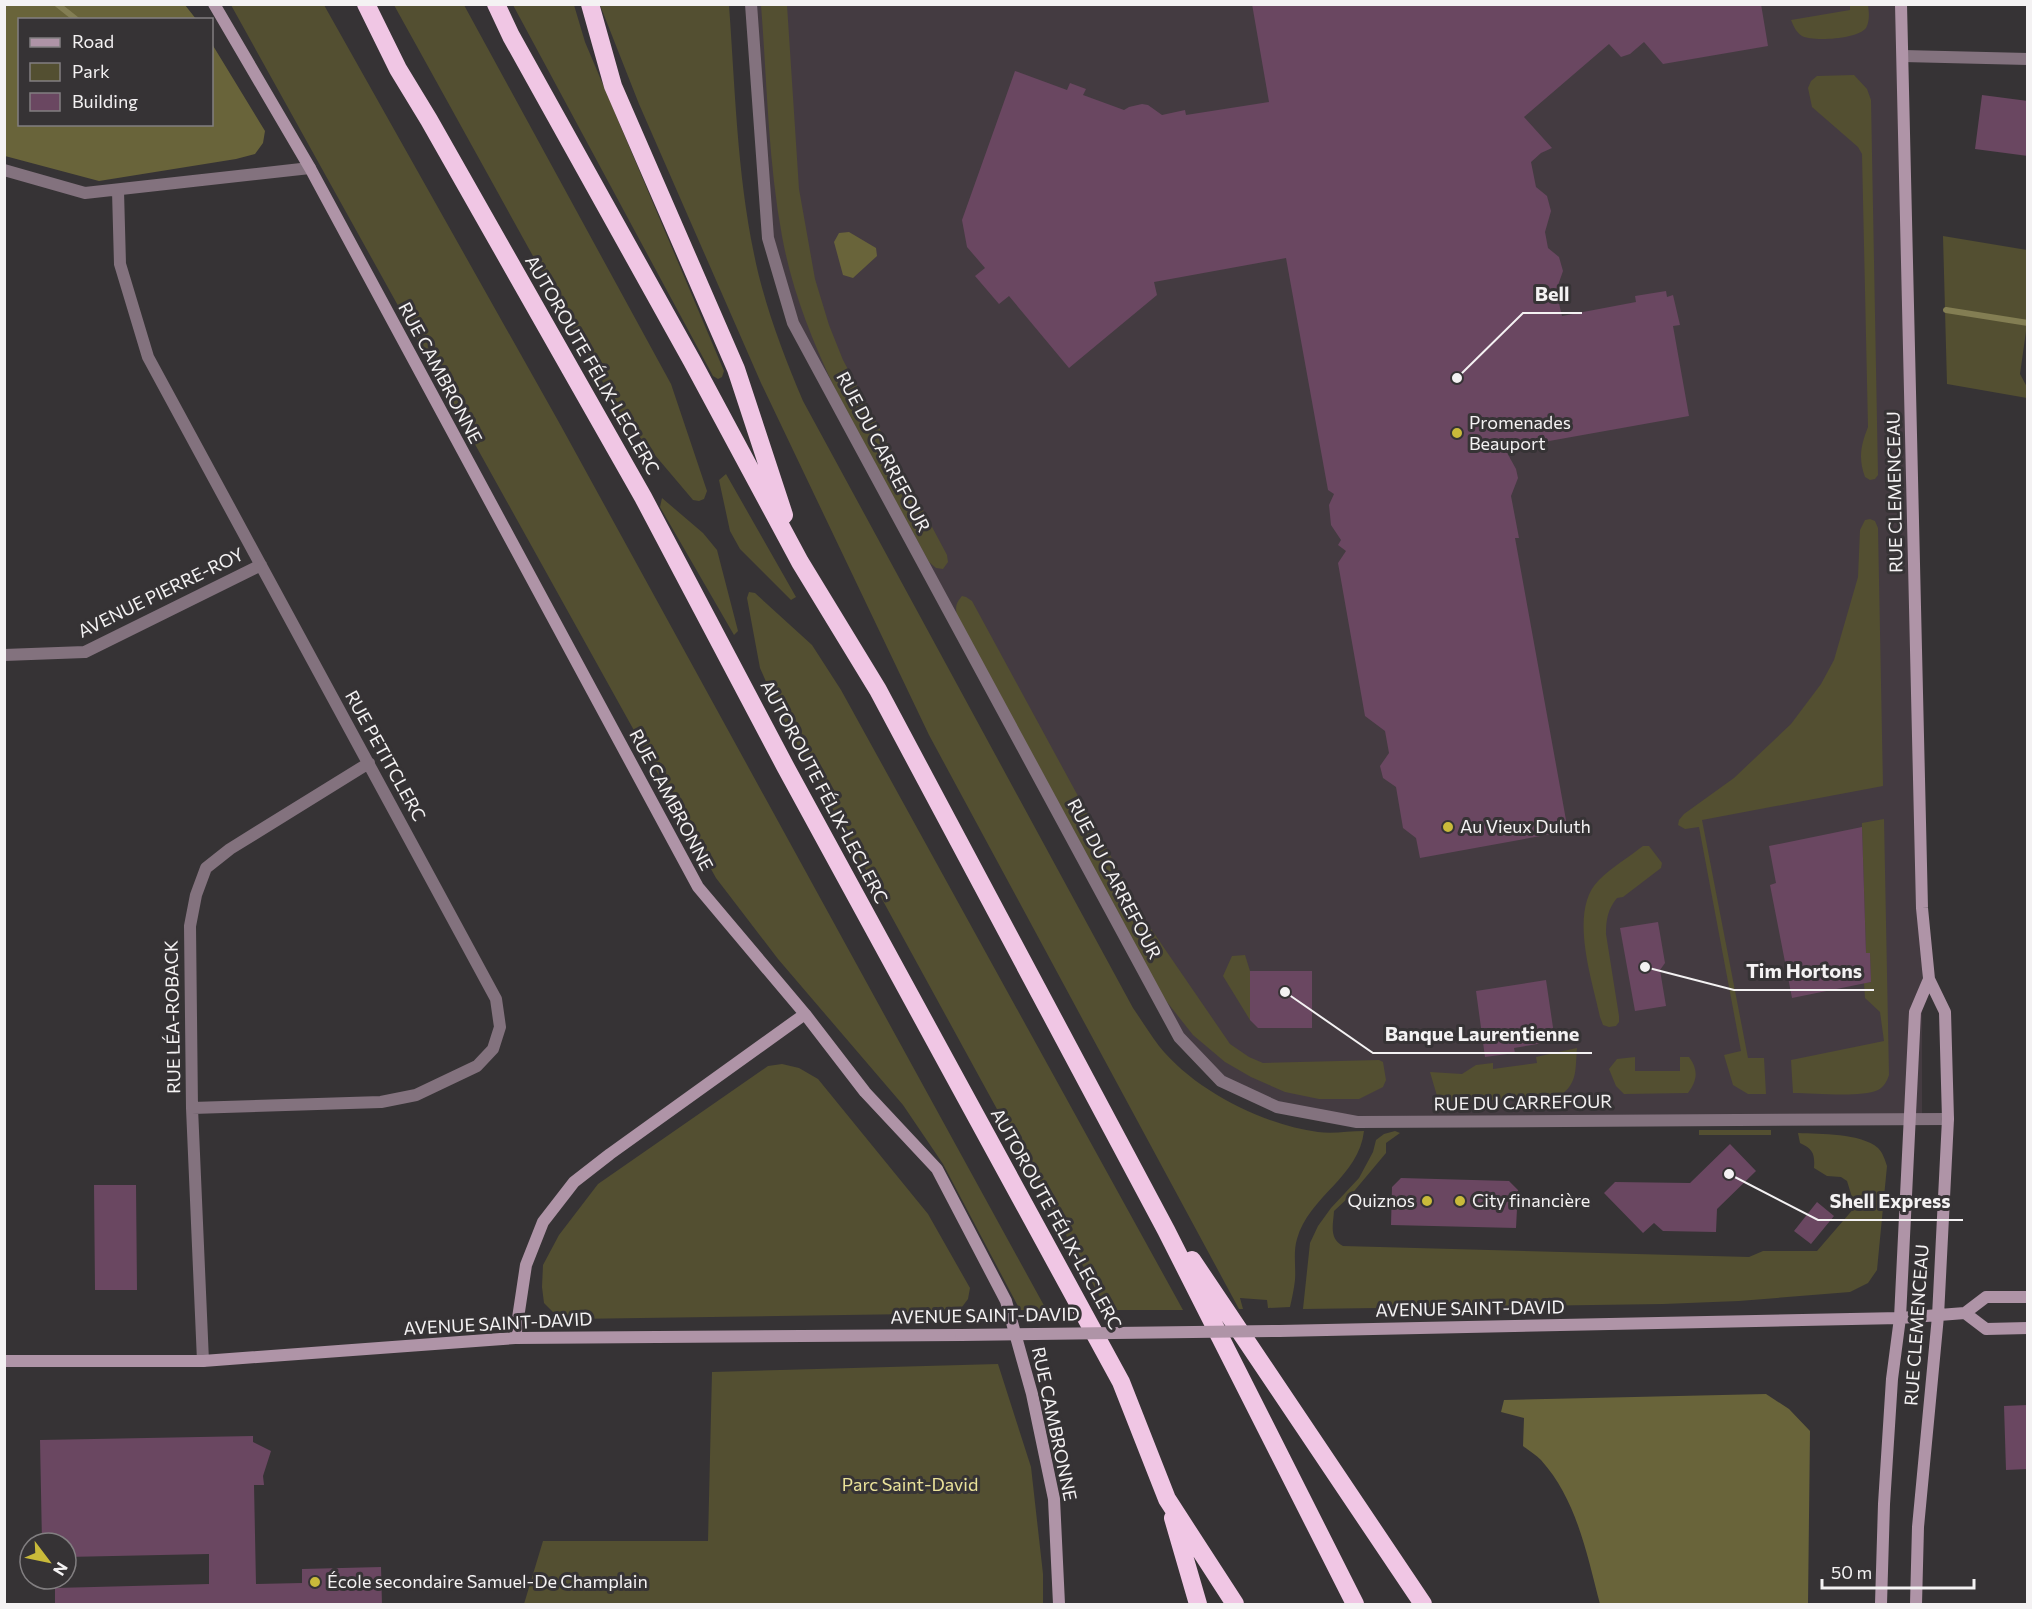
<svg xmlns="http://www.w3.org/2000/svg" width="2032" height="1609" font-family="Commissioner,sans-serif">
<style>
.built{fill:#443b41}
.green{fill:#534f31}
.forest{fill:#69643a}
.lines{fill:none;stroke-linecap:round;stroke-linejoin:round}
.stream{stroke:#837e53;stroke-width:6}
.building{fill:#6a4761}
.street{stroke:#83727e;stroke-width:12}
.secondary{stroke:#af94a7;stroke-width:12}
.highway{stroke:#f0c6e4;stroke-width:18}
.secondary-bridge{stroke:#af94a7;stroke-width:12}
.poi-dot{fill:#c9ba3a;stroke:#363335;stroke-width:2}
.labels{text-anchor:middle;stroke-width:6;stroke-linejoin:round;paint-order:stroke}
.street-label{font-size:18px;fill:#f4f2f3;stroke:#363335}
.poi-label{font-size:18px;fill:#f4f2f3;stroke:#363335;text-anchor:start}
.park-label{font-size:18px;fill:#eae29a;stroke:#363335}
.leader{fill:none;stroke:#f4f2f3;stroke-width:2}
.callout-dot{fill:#f4f2f3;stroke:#363335;stroke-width:2}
.callout-label{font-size:20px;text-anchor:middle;font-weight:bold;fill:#f4f2f3;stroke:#363335;stroke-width:6;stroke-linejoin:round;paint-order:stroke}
</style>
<rect width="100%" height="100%" fill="#363335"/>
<path class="built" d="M751,5H1901L1922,908V1118L1357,1122L1277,1107L1221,1081L1179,1037L793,323L768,238Z"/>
<path class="green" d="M231,5H324L561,426L1047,1311L1020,1310L943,1164L903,1105L778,959L716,878Z
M394,5H464L671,384L707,491L704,499L699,501L693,500L621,415Z
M513,5H574L585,42L724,371L722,377L718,379L713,376Z
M600,5H729C735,87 737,172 754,254C764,304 783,354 803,401L1133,1008C1142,1021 1150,1034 1159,1046C1194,1090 1263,1125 1318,1132C1333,1134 1349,1131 1364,1131C1359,1177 1309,1196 1297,1239C1293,1252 1296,1267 1295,1280C1294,1289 1292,1298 1290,1307L1268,1308L1267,1300L1240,1298L1243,1309H1239L929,735L761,383L639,104Z
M761,5H787L799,189L815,279L829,325L843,360L947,555L948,562L943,569L936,568L929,562C874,460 803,352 782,236C768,160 767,81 761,5Z
M1850,5H1868C1869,12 1870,21 1866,28C1858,39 1813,42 1802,36C1796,32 1794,27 1791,20L1850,10Z
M1854,75L1867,89L1871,100L1878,475L1875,479L1870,480L1865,477C1858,458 1861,445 1868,427L1862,154L1858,147L1812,107L1808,88L1811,81L1817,76Z
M1943,236L2027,250L2028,317L2020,374L2027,387V398L1947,384Z
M726,474L796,597L791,600L740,549L730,531L719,480Z
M662,498L703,533L717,550L738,631L734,635L660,507Z
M1870,519L1875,521L1878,528L1883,786L1702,820L1748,1058H1764L1766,1094H1748L1733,1085L1724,1055L1741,1051L1699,827L1685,829L1678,825L1679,820L1684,814L1734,778L1791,724L1821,684L1834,660L1858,577L1860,530L1865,520Z
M749,592L755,593L812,645L841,690L1183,1310H1107L779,711L760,668L747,598Z
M962,596L966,597L972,601L1147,923L1230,1044L1249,1057L1263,1063L1379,1060L1383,1062L1386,1080L1383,1087L1359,1099H1319L1285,1092L1251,1077L1225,1062L1193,1035L1163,997L957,615C955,607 956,603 962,596Z
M1884,819L1889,1075C1887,1081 1884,1087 1878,1090C1861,1098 1814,1093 1793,1093L1791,1060L1884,1041L1880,1012L1865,998L1864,983L1871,982L1870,954L1866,953L1862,827V823Z
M1643,846H1649L1662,863L1661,868L1623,897L1617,898C1608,909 1606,919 1606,934L1619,1016V1022L1616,1026L1609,1027L1603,1025L1600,1017C1592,979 1568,910 1599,880C1612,867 1629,857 1643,846Z
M1245,955L1250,971V1020L1223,976L1232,956Z
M1577,1048C1575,1073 1578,1084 1556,1099L1447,1101L1437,1096L1430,1072L1462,1074L1476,1065L1493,1063V1069L1537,1063L1536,1057Z
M1635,1057V1071H1680V1057H1689C1699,1070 1697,1081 1688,1093L1624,1094L1616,1086L1609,1069L1617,1059Z
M782,1064L799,1068L818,1079L928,1214L970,1288L968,1299L962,1307C946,1311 927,1308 912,1314L572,1319L554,1313L544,1303L542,1287L543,1265L559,1235L598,1184L768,1066Z
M1699,1130H1771V1135H1699Z
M1395,1131L1400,1133L1386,1143V1153L1350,1196L1334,1211C1333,1226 1329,1238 1343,1246L1749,1257L1763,1251H1817L1855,1207L1847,1181L1841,1177L1827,1176L1814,1168C1815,1154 1813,1149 1800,1143L1798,1133C1820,1134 1861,1133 1878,1148C1883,1153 1885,1160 1887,1166L1877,1270L1868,1283L1850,1292L1739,1301L1663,1304L1303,1309L1310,1243L1318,1226L1331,1208L1359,1178L1373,1152L1376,1140L1384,1134Z
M998,1364L1031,1467L1043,1574V1604H524L543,1541H708L712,1372Z"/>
<path class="forest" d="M4,5H185L196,19L20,20V124H212V44L265,131L263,143L255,154L236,159L99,181L5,156Z
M849,232L876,248L877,256L853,278L843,275L834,242L839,233Z
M1766,1394L1789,1409L1810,1431L1808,1604H1600C1587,1555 1577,1500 1541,1460C1536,1455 1529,1451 1523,1446L1524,1418L1501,1412L1504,1400Z"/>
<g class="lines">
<path class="stream" d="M57,4L77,20
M1946,310L2028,323"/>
</g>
<path class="building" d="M1252,4H1761L1768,46L1663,64L1644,42L1630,54L1621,57L1609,44L1524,117L1552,148L1541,153L1531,162L1536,187L1547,196L1551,211L1545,232L1548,248L1559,257L1563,271L1556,291L1562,316L1636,302L1635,296L1666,291L1667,297L1673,295L1680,325L1673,326L1689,416L1505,449L1516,469L1518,478L1511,496L1519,538H1515L1568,831L1420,858L1416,838L1403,828L1396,787L1383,778L1380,766L1389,753L1385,731L1365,716L1338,563L1346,551L1338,545L1341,540L1331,525L1329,505L1334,494L1328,490L1286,258L1154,282L1157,295L1069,368L1009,296L999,304L975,276L985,268L967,247L962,220L1015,71L1067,90L1070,83L1086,89L1083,95L1124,110L1129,107L1142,104L1148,105L1162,115L1185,110L1186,115L1269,102Z
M1982,95L2028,101V156L1975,149Z
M1862,827L1866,953H1870L1871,982L1792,998L1770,885L1776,883L1769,846Z
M1658,922L1665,963L1660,970L1666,1006L1635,1011L1620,928Z
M1250,971H1312V1028H1258L1250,1020Z
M1546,980L1555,1041L1514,1048L1515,1053L1485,1057L1476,991Z
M1730,1144L1756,1171L1717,1209L1716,1232L1663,1231L1654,1223L1643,1233L1604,1193L1615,1182L1690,1183Z
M1401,1178L1509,1181L1518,1190L1516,1228L1391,1225L1392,1187Z
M94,1185H136L137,1290H95Z
M1817,1202L1834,1216L1811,1244L1794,1231Z
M2028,1405V1469L2006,1470L2004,1406Z
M253,1436V1442L271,1451L263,1476L264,1485H254L256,1584L302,1583V1569L381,1567L382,1605H55V1588L209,1584V1554L66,1557V1543H42L40,1440Z"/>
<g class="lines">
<path class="street" d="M751,4L768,238L793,323L1179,1037L1221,1081L1277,1107L1357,1122L1948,1119
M1903,56L2028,59
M4,170L85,193L310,168
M118,191L120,264L148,357L496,999L500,1027L493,1049L477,1066L416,1095L381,1102L192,1108
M4,655L85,652L261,565
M203,1361L192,1108L190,926L196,895L206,868L230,849L369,763"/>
<path class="secondary" d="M214,4L310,168L698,887L805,1014L865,1092L937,1169L1006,1301L1032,1394L1054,1499L1059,1604
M1901,4L1922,908L1929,979L1945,1012L1948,1119L1938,1316L1918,1527L1916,1604
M1965,1313L1986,1329L2028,1328
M1279,1331L1900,1318L1965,1313L1986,1297H2028
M515,1338L526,1265L543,1222L574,1182L610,1154L805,1014
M4,1361H203L515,1338L961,1335
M1881,1604L1884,1504L1892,1379L1900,1318L1915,1012L1929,979"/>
<path class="highway" d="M366,4L398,69L429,120L643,497L785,766L1121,1382L1167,1499L1235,1604
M496,4L511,36L692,361L800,562L878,690L1166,1230L1355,1604
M590,4L613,86L736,369L784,515
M1192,1260L1423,1604
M1173,1518L1198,1604"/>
<path class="secondary-bridge" d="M961,1335L1279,1331"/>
</g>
<g class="poi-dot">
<circle cx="1457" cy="433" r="6"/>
<circle cx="1448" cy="827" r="6"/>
<circle cx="1427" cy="1201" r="6"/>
<circle cx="1460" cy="1201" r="6"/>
<circle cx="315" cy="1582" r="6"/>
</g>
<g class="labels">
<g class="street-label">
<text transform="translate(592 365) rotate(60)" y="6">AUTOROUTE FÉLIX-LECLERC</text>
<text transform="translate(440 373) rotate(62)" y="6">RUE CAMBRONNE</text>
<text transform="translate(883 452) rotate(62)" y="6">RUE DU CARREFOUR</text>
<text transform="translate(1895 492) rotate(-91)" y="6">RUE CLEMENCEAU</text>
<text transform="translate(161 593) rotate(-26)" y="6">AVENUE PIERRE-ROY</text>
<text transform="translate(385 756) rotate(61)" y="6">RUE PETITCLERC</text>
<text transform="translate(824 792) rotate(62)" y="6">AUTOROUTE FÉLIX-LECLERC</text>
<text transform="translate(671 800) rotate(62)" y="6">RUE CAMBRONNE</text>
<text transform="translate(1114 879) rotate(62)" y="6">RUE DU CARREFOUR</text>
<text transform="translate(173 1017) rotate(-91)" y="6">RUE LÉA-ROBACK</text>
<text transform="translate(1523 1103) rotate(-1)" y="6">RUE DU CARREFOUR</text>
<text transform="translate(1056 1219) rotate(61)" y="6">AUTOROUTE FÉLIX-LECLERC</text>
<text transform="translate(1470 1309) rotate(-1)" y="6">AVENUE SAINT-DAVID</text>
<text transform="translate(985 1316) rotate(-1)" y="6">AVENUE SAINT-DAVID</text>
<text transform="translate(498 1324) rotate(-3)" y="6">AVENUE SAINT-DAVID</text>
<text transform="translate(1917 1325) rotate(-86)" y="6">RUE CLEMENCEAU</text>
<text transform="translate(1054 1424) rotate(78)" y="6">RUE CAMBRONNE</text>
</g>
<g class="poi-label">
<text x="1469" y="429">Promenades<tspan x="1469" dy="21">Beauport</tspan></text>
<text x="1460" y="833">Au Vieux Duluth</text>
<text x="1415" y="1207" text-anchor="end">Quiznos</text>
<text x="1472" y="1207">City financière</text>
<text x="327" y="1588">École secondaire Samuel-De Champlain</text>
</g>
<g class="park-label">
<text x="910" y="1491">Parc Saint-David</text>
</g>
</g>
<path class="leader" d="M1457 378L1523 313H1582M1645 967L1734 990H1874M1285 992L1373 1053H1592M1729 1174L1818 1220H1963"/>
<g class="callout-dot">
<circle cx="1457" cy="378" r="6"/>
<circle cx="1645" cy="967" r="6"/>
<circle cx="1285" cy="992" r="6"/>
<circle cx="1729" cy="1174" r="6"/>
</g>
<g class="callout-label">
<text x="1552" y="301">Bell</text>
<text x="1804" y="978">Tim Hortons</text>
<text x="1482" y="1041">Banque Laurentienne</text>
<text x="1890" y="1208">Shell Express</text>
</g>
<rect width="2032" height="1609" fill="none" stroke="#f4f2f3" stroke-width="12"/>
<rect x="18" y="18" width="195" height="108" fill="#363335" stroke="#827f81" stroke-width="1.5"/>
<rect x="30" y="38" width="30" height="9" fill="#af94a7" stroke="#827f81" stroke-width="1.5"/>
<text x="72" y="48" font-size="18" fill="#f4f2f3">Road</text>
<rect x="30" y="63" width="30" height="18" fill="#534f31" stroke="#827f81" stroke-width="1.5"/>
<text x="72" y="78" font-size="18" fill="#f4f2f3">Park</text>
<rect x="30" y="93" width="30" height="18" fill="#6a4761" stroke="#827f81" stroke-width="1.5"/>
<text x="72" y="108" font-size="18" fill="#f4f2f3">Building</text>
<g transform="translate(48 1561) rotate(122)"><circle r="28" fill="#363335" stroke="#827f81" stroke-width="1.5"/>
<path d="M0-4.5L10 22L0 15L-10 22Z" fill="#c9ba3a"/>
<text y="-9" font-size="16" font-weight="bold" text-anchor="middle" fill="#f4f2f3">N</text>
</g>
<path d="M1822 1579v9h152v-9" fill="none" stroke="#f4f2f3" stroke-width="3"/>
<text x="1831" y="1579" font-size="18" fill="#f4f2f3" stroke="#363335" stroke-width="4.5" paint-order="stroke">50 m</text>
</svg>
